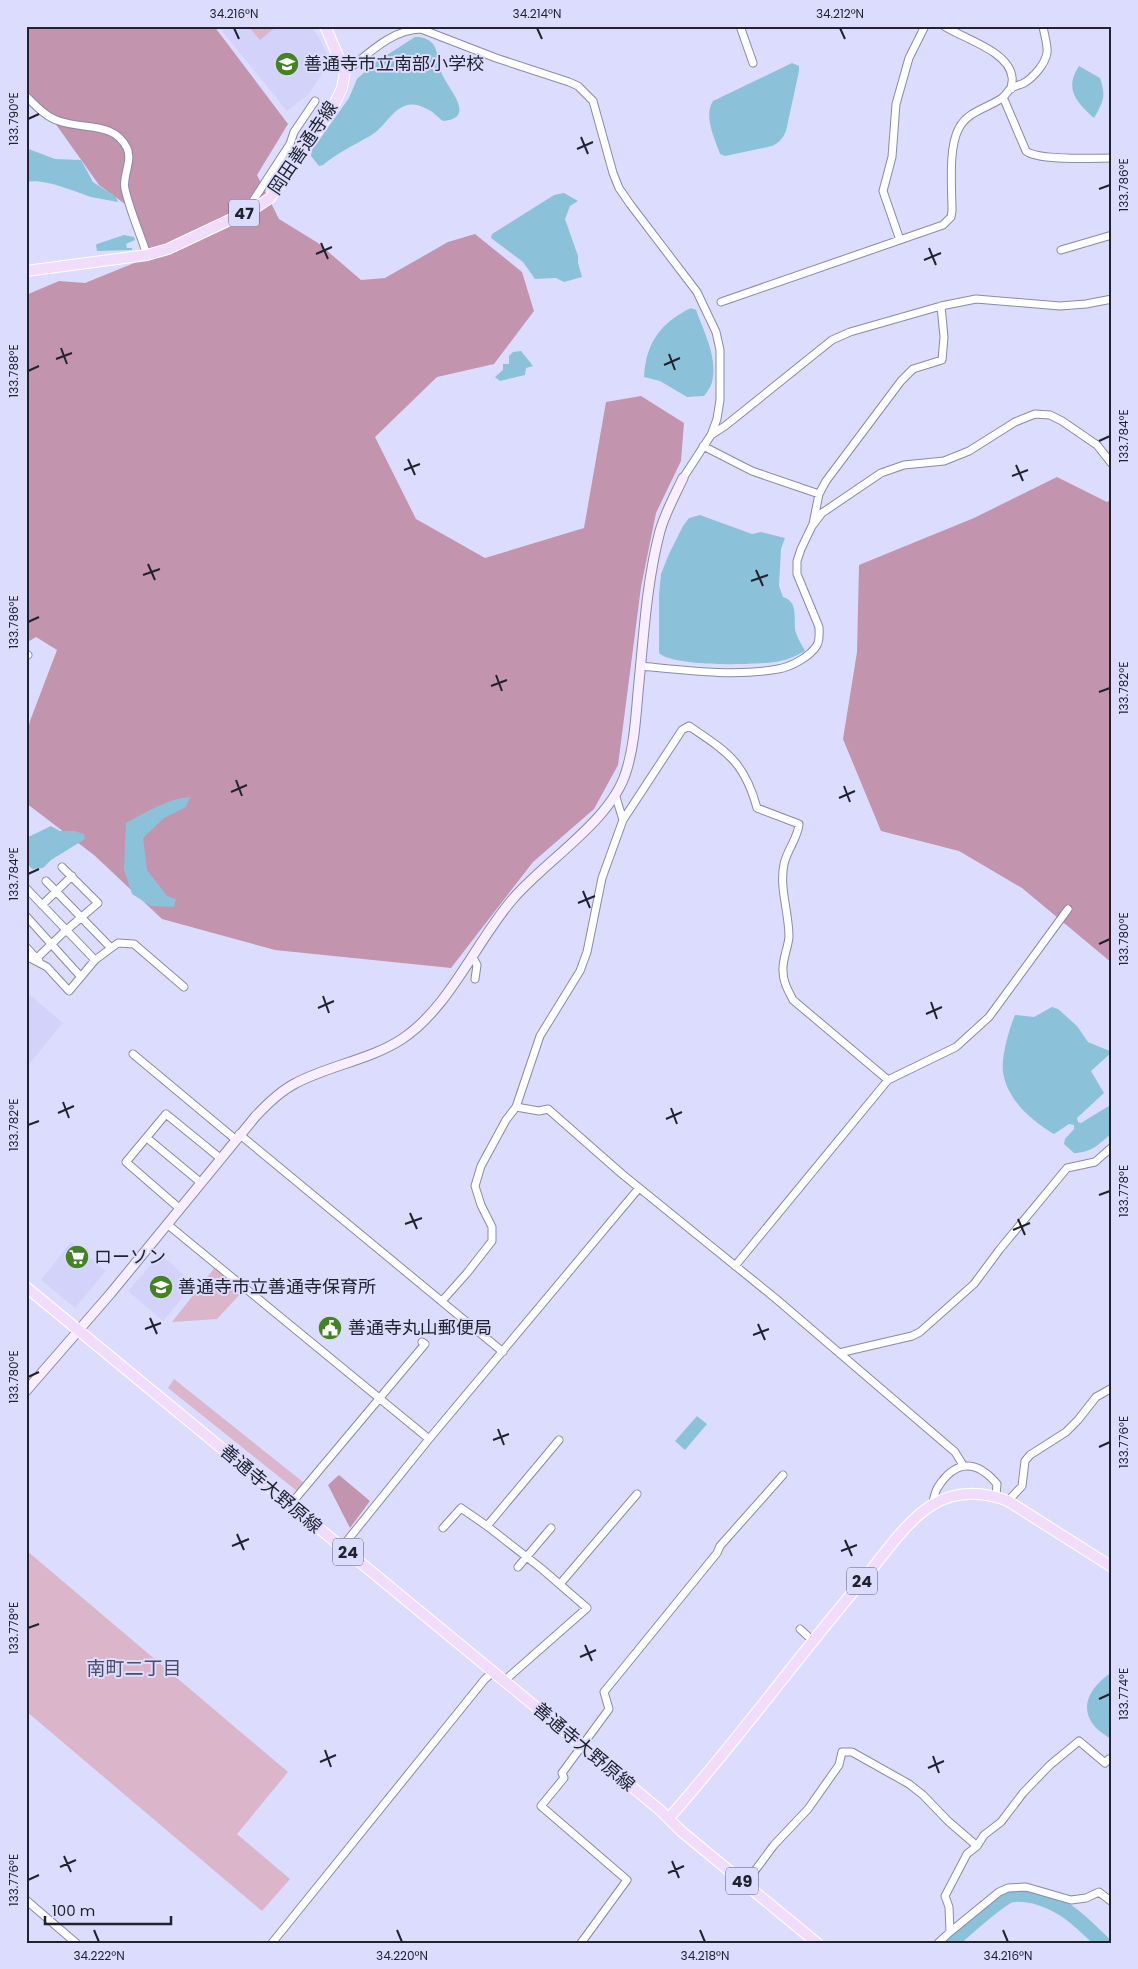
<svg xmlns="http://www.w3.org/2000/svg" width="1138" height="1969" font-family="Poppins,'Noto Sans JP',sans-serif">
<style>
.built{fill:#d2d2fa}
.green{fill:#dbb5ca}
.forest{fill:#c294ae}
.water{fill:#8bc2d9}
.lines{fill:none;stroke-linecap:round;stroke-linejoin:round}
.river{stroke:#8bc2d9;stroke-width:15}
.street-casing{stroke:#898aa8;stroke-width:9}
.secondary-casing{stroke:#898aa8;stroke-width:11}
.primary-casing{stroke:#fff;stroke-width:12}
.street{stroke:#fff;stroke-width:7}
.secondary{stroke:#f8eefd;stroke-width:9}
.primary{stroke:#f1ddfb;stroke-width:10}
.ticks{fill:none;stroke:#22222f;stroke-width:2}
.labels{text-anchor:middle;stroke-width:4;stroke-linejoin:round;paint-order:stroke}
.shield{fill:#dcddfe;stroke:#5a5a6d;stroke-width:1}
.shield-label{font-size:16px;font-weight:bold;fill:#22222f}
.poi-label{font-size:18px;fill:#22222f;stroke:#dcddfe;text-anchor:start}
.street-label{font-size:18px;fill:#22222f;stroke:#dcddfe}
.neighbourhood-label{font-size:19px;fill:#4c4c68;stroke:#dcddfe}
.neatline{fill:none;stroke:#22222f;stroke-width:2}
.ticks-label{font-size:12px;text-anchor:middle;fill:#22222f}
</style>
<rect width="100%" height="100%" fill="#dcddfe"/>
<path class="built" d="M218,26H310L318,36L327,54L321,75L309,94L287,111Z
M26,992L63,1023L26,1068Z
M71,1242L106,1271L75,1308L41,1280Z
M160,1254L194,1284L163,1321L128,1291Z"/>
<path class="green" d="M248,26H277L260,40Z
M216,1266L244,1290L217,1319L172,1322Z
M174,1379L303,1482L297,1491L168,1388Z
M26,1550L288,1772L237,1834L290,1879L262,1911L26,1711Z"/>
<path class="forest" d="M26,26H214L288,124L257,175L279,219L318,243L361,280L385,278L448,242L475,234L522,272L534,311L494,364L437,377L375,437L416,519L485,558L584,528L606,402L641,396L684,423L681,461L656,513L641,587L618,765L594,809L533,862L451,968L275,950L162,919L94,855L26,803V738L30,721L57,650L36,637L26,643V295L59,281L85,283L149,257L129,207L99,185L55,123L26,93Z
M1057,477L1107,502L1112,499V963L1022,888L959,851L881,831L843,739L857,652L859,565L974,518Z
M339,1475L370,1501L350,1528L328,1485Z"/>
<path class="water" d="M415,37C422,37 428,38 433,44C439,52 438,65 442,74C449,90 477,118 443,121C437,117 434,112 427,109C397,93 390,125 370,136C354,145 337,153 323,165L319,166L311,156L312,150L349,98L357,79L376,62Z
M792,63L799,66V71L786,131C783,138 779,143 772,146L725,156L720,154C715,139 703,116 713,101Z
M1079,66L1100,78C1106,96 1104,101 1094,118C1076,102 1064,89 1079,66Z
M26,148L55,159L81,160L93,182L116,197L118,202C109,200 100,199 91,197C73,191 44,178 26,182Z
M564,193L578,201L570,206L565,219L578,256V263L582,277L564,282L556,278L535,279L523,262L491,238L492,234L554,195Z
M124,235L134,237L135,240L126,244L127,248H132V250L97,251L96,245L97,244Z
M691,308L696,310C704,332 718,358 712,382C711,387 707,392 704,396L687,397L660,381L644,377C646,343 660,323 691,308Z
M521,351L533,366L526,368L525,375L500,381L495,377L503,370V364H509V356L513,352Z
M700,515L752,534L761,532L785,538L781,549L779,586L783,597C798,601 794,618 795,629C796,636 802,645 805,651C796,656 785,661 775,662C755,665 673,667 659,653V595L661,574L669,554L683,526L689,518Z
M190,797L186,807L164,818L143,838L147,870L167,896L176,899L174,907L151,906L132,894L124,869L126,823C147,812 166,799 190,797Z
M51,826L60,831H74L84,834L85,839L51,860L43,868L32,869L27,863L26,838Z
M1052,1007L1058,1009L1077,1026L1088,1042L1112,1052L1091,1071L1104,1093L1077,1118L1078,1122L1081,1123L1112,1104V1133C1099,1144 1091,1153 1074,1153L1064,1144L1065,1139L1074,1129V1125L1069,1124L1054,1134C1032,1121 1007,1100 1003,1072C1001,1057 1009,1029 1015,1015L1034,1017Z
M697,1416L707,1424L685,1450L675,1441Z
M1112,1672V1740C1107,1736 1100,1732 1096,1728C1076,1706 1093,1685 1112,1672Z"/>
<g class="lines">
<path class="river" d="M950,1943C963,1932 997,1900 1011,1895C1018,1893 1027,1895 1034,1896C1066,1905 1080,1921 1103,1943"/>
<g class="street-casing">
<path id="street" d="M740,26L753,63
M944,26C964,39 1009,51 1012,77C1013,81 1011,86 1011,89
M345,72C367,55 392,29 421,29L496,58L569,82L578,86L593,101L613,173L619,188L630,204L697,292L716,332L720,350V400L717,419L711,435L683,478
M26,96C36,106 46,117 59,121C83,130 114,121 127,148C133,161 122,176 125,189C130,211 140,233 147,255
M1003,97L1026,151C1038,161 1094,158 1112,158
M247,210L290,144L294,132L315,101
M900,240L883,191L892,157L896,104L909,58L925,26
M1061,250L1112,235
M721,302L943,225L951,217L952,211C952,188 948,148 959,128C968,111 988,108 1002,98C1006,95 1007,92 1010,89C1014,86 1020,85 1024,83C1034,77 1045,64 1047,53C1048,45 1044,34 1043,26
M711,435L725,426L832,340L850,332L941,306L976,299L1060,306L1086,304L1112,299
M703,446L752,471L819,494
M813,524L819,494L826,481L901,381L913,369L942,360L944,337L941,306
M26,656L28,655
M640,666C683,670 736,677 778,669C791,667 811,656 817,645C820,640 819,633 819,627L797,574V561L801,549L812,526L822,513L881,473L904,465L944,461L969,451L1015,422L1035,414L1050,415L1062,421L1097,445L1112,464
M615,794L623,820
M46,881L111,948
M26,888L95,960
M42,905L72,876
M26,916L81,977
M26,947L39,961
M26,956L47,967L69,991L95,960L118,943L134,944L184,987
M472,956L477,965L475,979
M37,958L63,933L98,903L62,867
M133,1054L235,1139
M516,1107L539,1111L548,1109L622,1174L775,1298L955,1452L963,1465
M239,1134L503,1352
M147,1138L200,1182
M179,1208L126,1162L166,1114L220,1158
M167,1224L429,1439
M735,1266L888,1080L956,1047L989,1017L1068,909
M442,1301L467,1273L492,1241V1227L481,1205L475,1186L481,1166L506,1120L516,1107L540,1036L580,971L587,952L602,878L623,820L682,730L689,726C727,752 744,761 757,808L799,824C798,838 787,850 784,864C779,888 789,912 789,937C788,948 782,960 783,971C783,982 788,990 793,1000L888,1080
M839,1353L912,1336L920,1332L974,1284L1000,1249L1067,1168L1095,1162L1112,1147
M1008,1501L1022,1486L1025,1461L1030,1455L1066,1432L1078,1420L1096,1397L1112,1388
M290,1505L425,1344L422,1342
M932,1505C934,1499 935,1491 938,1487C956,1459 977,1460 997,1484L996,1496
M487,1526L542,1569L587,1608L504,1681
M443,1528L461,1508L487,1526L559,1440
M342,1547L429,1439L639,1188
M518,1567L551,1528
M560,1584L637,1494
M800,1629L813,1641
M745,1884L774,1845L808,1809L839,1765L842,1752H852L909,1784L923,1795L948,1821L977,1846
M26,1900L76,1943
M950,1932L999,1892L1008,1888L1026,1887L1071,1900L1086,1898L1099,1892L1112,1902
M272,1943L485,1679L493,1672
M581,1943L627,1880L541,1806L564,1778L562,1773L609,1709L604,1692L717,1553L720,1546L783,1475
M938,1943L950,1932L949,1907L945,1896L967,1854L977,1846L984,1835L1001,1822L1023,1793L1050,1765L1079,1741L1105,1763L1109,1759L1112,1760"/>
</g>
<g class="secondary-casing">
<path id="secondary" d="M26,1391L111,1293L255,1117C267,1104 280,1091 296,1083C330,1065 370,1060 402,1039C449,1008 476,942 512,900C545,861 611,821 626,772C635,744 636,712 639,682C644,632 647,580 660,531C665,513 675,495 683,478"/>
</g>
<g class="primary-casing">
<path id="primary" d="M26,271L147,255L168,249L255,208L270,198L332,109L342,88L345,72L325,26
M26,1287L582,1745L661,1811L681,1831L817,1943
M669,1818C737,1741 797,1658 863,1580C882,1557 907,1520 932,1505C957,1490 982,1491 1008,1501L1112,1567"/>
</g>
<use href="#street" class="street"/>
<use href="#secondary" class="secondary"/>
<use href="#primary" class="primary"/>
</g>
<path class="ticks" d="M234,28L239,39M537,28L542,39M840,28L845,39M28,119L39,114M581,137L588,154M577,149L593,142M1099,189L1110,185M321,243L328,259M929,248L936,265M316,254L332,247M924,260L941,253M61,348L67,364M669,354L675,370M56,359L72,353M664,365L680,358M28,371L39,366M1099,441L1110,436M408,459L415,475M1016,465L1023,481M404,470L420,464M1012,476L1028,470M148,564L155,580M756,570L763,586M143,575L160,569M751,581L768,575M28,622L39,617M496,675L502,691M491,686L507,680M1099,692L1110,688M236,780L242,796M844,786L850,802M231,792L247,785M839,798L855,791M28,874L39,869M583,891L590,908M578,903L595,896M1099,944L1110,939M323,996L329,1013M931,1002L937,1019M318,1008L334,1001M926,1014L942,1007M63,1102L69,1118M671,1108L677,1124M58,1113L74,1106M666,1119L682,1112M28,1125L39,1121M1099,1195L1110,1191M410,1213L417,1229M1018,1219L1025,1235M405,1224L422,1218M1013,1230L1030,1223M150,1318L157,1334M758,1324L765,1340M145,1329L161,1323M753,1335L769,1329M28,1377L39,1372M498,1429L504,1445M493,1440L509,1434M1099,1447L1110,1442M237,1534L244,1550M845,1540L852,1556M232,1546L249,1539M841,1551L857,1545M28,1628L39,1624M585,1645L592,1661M580,1657L596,1650M1099,1699L1110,1694M325,1750L331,1767M933,1756L939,1773M320,1762L336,1755M928,1768L944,1761M64,1856L71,1872M672,1861L679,1878M60,1867L76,1860M668,1873L684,1866M28,1880L39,1875M94,1930L99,1942M397,1930L402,1942M700,1930L705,1942M1003,1930L1008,1942"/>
<defs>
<g id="school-disc" transform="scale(1.25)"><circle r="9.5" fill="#438323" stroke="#dcddfe"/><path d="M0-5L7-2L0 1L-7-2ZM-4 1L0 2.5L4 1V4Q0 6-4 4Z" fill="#fff"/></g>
<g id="supermarket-disc" transform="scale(1.25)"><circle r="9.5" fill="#438323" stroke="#dcddfe"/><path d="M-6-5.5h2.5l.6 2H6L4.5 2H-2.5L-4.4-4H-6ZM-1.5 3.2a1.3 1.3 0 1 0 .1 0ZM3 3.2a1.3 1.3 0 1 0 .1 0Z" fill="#fff"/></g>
<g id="civic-disc" transform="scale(1.25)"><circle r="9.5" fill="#438323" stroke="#dcddfe"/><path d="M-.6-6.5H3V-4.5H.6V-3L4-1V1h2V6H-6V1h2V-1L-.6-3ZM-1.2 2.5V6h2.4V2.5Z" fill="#fff"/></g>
</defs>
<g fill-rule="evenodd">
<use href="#school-disc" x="287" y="64"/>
<use href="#supermarket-disc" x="77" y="1257"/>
<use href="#school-disc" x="161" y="1287"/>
<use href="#civic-disc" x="330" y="1328"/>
</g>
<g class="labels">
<g class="shield">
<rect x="229" y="199.5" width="30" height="27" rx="4"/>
<rect x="333" y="1538.5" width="30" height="27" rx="4"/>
<rect x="847" y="1567.5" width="30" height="27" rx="4"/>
<rect x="726" y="1867.5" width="32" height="27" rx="4"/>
</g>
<g class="shield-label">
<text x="244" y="219">47</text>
<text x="348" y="1558">24</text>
<text x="862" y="1587">24</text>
<text x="742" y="1887">49</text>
</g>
<g class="poi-label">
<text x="304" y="70">善通寺市立南部小学校</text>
<text x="94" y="1263">ローソン</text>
<text x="178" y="1293">善通寺市立善通寺保育所</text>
<text x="348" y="1334">善通寺丸山郵便局</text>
</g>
<g class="street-label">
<text transform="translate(303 148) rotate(-56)" y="6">岡田善通寺線</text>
<text transform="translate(271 1489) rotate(40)" y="6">善通寺大野原線</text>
<text transform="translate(584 1747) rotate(40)" y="6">善通寺大野原線</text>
</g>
<g class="neighbourhood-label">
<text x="134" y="1675">南町二丁目</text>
</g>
</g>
<rect width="1138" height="1969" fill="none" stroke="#dcddfe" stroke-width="55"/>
<path d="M45 1916v8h126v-8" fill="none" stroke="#22222f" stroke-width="2.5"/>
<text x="52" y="1916" font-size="15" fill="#22222f" stroke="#dcddfe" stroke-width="4" paint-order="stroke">100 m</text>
<rect x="28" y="28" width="1082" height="1914" class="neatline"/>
<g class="ticks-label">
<text x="234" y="18">34.216°N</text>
<text x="537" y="18">34.214°N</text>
<text x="840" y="18">34.212°N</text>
<text transform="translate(14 119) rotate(-90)" y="4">133.790°E</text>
<text transform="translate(1124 185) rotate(-90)" y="4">133.786°E</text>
<text transform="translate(14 371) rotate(-90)" y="4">133.788°E</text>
<text transform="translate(1124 436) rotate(-90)" y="4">133.784°E</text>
<text transform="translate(14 622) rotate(-90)" y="4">133.786°E</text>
<text transform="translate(1124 688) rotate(-90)" y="4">133.782°E</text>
<text transform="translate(14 874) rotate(-90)" y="4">133.784°E</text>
<text transform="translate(1124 939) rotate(-90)" y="4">133.780°E</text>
<text transform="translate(14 1125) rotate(-90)" y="4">133.782°E</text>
<text transform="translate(1124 1191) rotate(-90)" y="4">133.778°E</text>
<text transform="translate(14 1377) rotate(-90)" y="4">133.780°E</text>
<text transform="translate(1124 1442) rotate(-90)" y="4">133.776°E</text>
<text transform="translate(14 1628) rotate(-90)" y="4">133.778°E</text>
<text transform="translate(1124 1694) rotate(-90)" y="4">133.774°E</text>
<text transform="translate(14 1880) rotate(-90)" y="4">133.776°E</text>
<text x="99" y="1960">34.222°N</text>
<text x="402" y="1960">34.220°N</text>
<text x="705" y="1960">34.218°N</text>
<text x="1008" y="1960">34.216°N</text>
</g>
</svg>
